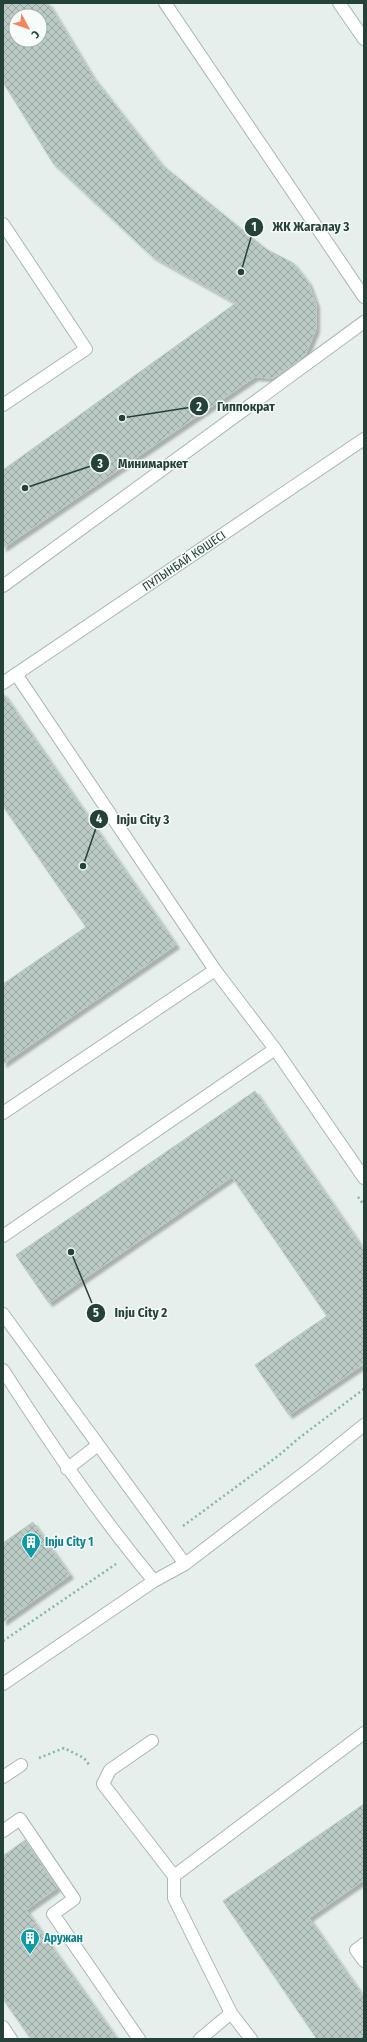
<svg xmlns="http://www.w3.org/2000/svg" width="367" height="2042" font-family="'Fira Sans Condensed',sans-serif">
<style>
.building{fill:url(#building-cross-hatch);stroke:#b8c9c2;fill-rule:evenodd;filter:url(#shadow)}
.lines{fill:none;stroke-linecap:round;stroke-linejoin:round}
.service-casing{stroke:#a8b8b2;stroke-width:14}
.minor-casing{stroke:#a8b8b2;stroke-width:14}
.secondary-casing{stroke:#a4bbb3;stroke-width:14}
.path{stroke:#86b3a5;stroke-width:2.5;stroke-dasharray:2 3;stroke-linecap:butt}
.service{stroke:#fff;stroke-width:12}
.minor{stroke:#fff;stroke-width:12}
.secondary{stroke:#fff;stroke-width:12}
.labels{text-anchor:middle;stroke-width:3;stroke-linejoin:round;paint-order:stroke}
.street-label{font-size:12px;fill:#24423a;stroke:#f7fbf9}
.culture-label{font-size:12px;font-weight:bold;fill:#0d838f;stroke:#f7fbf9;text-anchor:start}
.leader{fill:none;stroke:#24423a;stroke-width:1.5}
.callout-dot{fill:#24423a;stroke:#f7fbf9;stroke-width:1.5}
.mark-label{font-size:12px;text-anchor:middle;font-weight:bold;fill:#fff}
.callout-label{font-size:13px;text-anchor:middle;font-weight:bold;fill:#24423a;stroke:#f7fbf9;stroke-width:3;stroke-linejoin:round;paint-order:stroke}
</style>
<defs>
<pattern id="building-cross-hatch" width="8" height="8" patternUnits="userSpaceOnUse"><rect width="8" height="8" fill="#bbcac4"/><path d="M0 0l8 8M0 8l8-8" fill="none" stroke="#98a6a0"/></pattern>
<filter id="shadow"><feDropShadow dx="3.5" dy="3.5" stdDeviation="1" flood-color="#0004"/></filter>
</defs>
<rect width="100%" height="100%" fill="#e6efeb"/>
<path class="building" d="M3,3H48L92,76L162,165L266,249L293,263L308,282L316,304V329L306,353L301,359L273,378L255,377L3,548V470L236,303L152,256L53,163L3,82ZM16,16H40V40H16Z
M3,693L176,945L3,1064V984L86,927L3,806Z
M255,1091L364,1250V1364L289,1415L255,1365L327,1316L232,1177L49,1303L16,1255Z
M33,1522L70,1575L3,1622V1543Z
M364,1804V1880L309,1918L364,1998V2039H317L223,1901Z
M25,1840L57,1888L26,1910L117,2039H31L3,1999V1856Z"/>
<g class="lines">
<g class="service-casing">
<path id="service" d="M165,3L364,297
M3,224L86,349L3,405
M3,586L364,322
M16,674L215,970L275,1049L364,1178
M3,1113L215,970
M3,1236L275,1049
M3,1314L185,1564
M3,1370C50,1443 98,1514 154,1581
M67,1469L98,1445
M3,1684L154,1581L185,1564L312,1467L364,1425
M152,1741L110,1770L103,1784L174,1876
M3,1777L21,1765
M3,1831L20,1819L74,1899L53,1914L139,2039
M364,1944L356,1950L364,1961
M231,2013L174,1898V1876L364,1733
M3,2027L11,2039
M200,2039L231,2013L251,2039"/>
</g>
<g class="minor-casing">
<path id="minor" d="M3,683L364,439"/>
</g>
<g class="secondary-casing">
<path id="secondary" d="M339,3L364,39"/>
</g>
<path class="path" d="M358,1197L364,1205
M183,1526L278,1456L299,1438L364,1389
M3,1641L116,1564
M39,1758L64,1748L84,1758L90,1766"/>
<use href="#service" class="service"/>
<use href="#minor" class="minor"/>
<use href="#secondary" class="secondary"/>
</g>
<defs>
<g id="building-pin" transform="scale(1)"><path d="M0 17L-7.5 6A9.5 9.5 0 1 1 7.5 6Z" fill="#0f9aa8" stroke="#f7fbf9"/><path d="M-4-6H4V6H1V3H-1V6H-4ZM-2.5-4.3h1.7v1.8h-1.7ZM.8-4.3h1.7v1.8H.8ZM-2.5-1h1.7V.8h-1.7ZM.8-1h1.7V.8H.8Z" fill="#fff"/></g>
</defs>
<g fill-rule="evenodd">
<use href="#building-pin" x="31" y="1542"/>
<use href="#building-pin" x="30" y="1938"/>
</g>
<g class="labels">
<g class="street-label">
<text transform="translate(184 561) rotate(-34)" y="4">ПҰЛЫНБАЙ КӨШЕСІ</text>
</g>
<g class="culture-label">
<text x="45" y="1546">Inju City 1</text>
<text x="44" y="1942">Аружан</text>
</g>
</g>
<path class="leader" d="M241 272L254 227M122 418L199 406M25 488L100 463M83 866L99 819M71 1252L96 1313"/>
<g class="callout-dot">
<circle cx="241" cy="272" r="4"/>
<circle cx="122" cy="418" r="4"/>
<circle cx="25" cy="488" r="4"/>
<circle cx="83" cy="866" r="4"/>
<circle cx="71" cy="1252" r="4"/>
<circle cx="254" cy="227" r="10"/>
<circle cx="199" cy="406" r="10"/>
<circle cx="100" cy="463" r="10"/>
<circle cx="99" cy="819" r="10"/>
<circle cx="96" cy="1313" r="10"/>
</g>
<g class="mark-label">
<text x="254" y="231">1</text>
<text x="199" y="411">2</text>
<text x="100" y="468">3</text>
<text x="99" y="823">4</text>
<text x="96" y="1317">5</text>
</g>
<g class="callout-label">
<text x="311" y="231">ЖК Жагалау 3</text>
<text x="246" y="411">Гиппократ</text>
<text x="153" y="468">Минимаркет</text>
<text x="143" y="824">Inju City 3</text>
<text x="141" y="1317">Inju City 2</text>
</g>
<rect width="367" height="2042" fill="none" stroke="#24423a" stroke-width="8"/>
<g transform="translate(28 28) rotate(131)"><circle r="19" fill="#f7fbf9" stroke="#a3b1ad"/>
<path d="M0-3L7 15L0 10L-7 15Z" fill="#f4845f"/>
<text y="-6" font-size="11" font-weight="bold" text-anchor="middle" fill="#24423a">С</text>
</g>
</svg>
